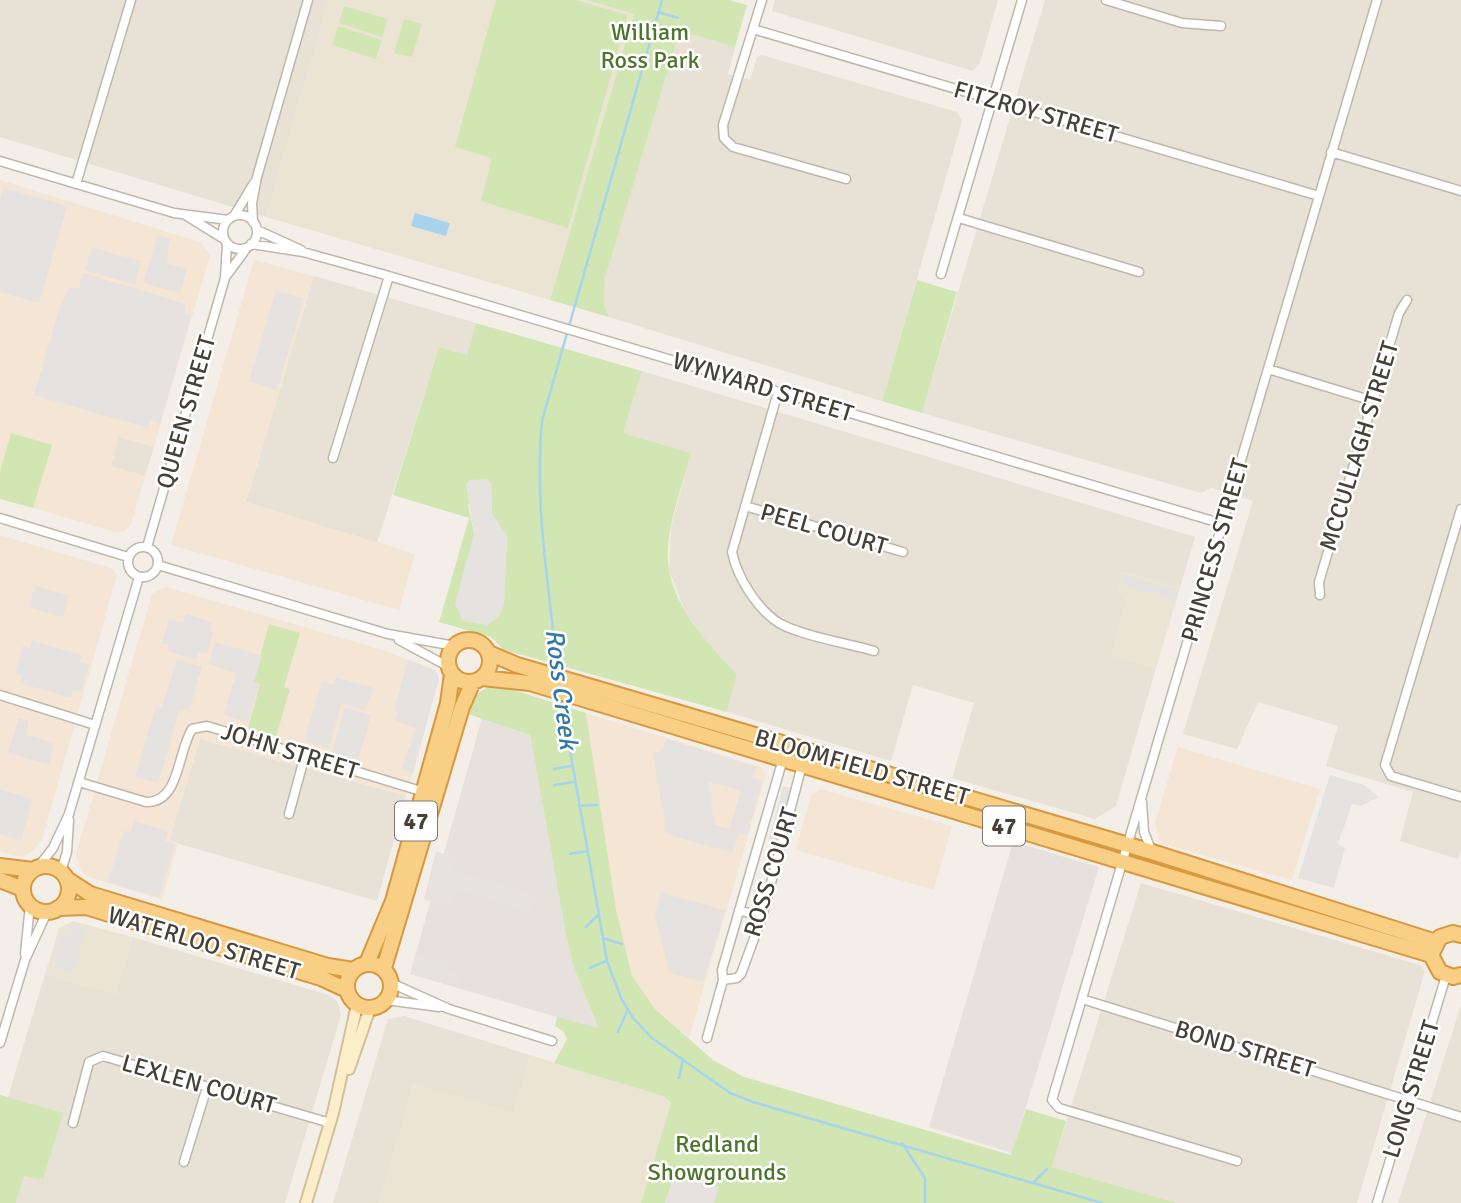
<svg xmlns="http://www.w3.org/2000/svg" width="1461" height="1203" font-family="Signika,sans-serif">
<style>
.residential{fill:#e7e1d6}
.commercial{fill:#f4e5d4}
.industrial{fill:#e6e1dd}
.education{fill:#ece4d3}
.green{fill:#d1e6b3;fill-rule:evenodd}
.parking{fill:#e5e2e0;fill-rule:evenodd}
.water{fill:#a7d4ed}
.lines{fill:none;stroke-linecap:round;stroke-linejoin:round}
.stream{stroke:#a7d4ed;stroke-width:2.5}
.minor-casing{stroke:#beb7ab;stroke-width:11}
.secondary-casing{stroke:#d1c099;stroke-width:14}
.trunk-casing{stroke:#d7983f;stroke-width:18}
.minor{stroke:#fff;stroke-width:8}
.secondary{stroke:#fceec9;stroke-width:10}
.trunk{stroke:#f8cf85;stroke-width:14}
.labels{text-anchor:middle;stroke-width:5;stroke-linejoin:round;paint-order:stroke}
.shield{fill:#fff;stroke:#7e7973;stroke-width:2}
.shield-label{font-size:23px;font-weight:bold;fill:#464037}
.park-label{font-size:24px;fill:#4b762c;stroke:#fff}
.street-label{font-size:24px;fill:#464037;stroke:#fff}
.water-label{font-size:26px;font-style:italic;fill:#327aa6;stroke:#fff}
</style>
<rect width="100%" height="100%" fill="#f3efe8"/>
<path class="residential" d="M0,0H329L266,217L0,137Z
M775,0H998L980,63L973,71L772,11Z
M1045,0H1461V850L1458,859L1400,841L1413,792L1326,766L1338,726L1258,702L1237,749L1183,734L1253,501L1211,488L1201,493L922,413Z
M680,31L735,47L728,74L750,80L757,57L762,55L957,112L962,121L882,401L609,317L604,304L605,278Z
M314,276L476,323L467,355L439,347L377,543L246,502Z
M642,371L1195,537L1180,588L1123,572L1117,591L1127,601L1111,655L1156,668L1116,806L1095,819L952,778L974,703L913,685L891,761L727,712L737,674L702,637L684,609L669,570L671,527L691,453L623,433Z
M119,436L154,447L145,476L110,466Z
M200,739L406,796L377,901L169,841Z
M1141,883L1420,965L1425,971L1357,1203H1177L1052,1167Z
M132,937L329,995L337,1001L341,1015L285,1203H16L24,1175L42,1180L8,1097L45,974L116,994Z
M1461,1005V1203H1398Z
M404,1016L530,1055L514,1113L414,1084L379,1203H333L388,1019Z"/>
<path class="commercial" d="M0,180L200,242L210,255L154,447L119,437L111,466L145,476L131,525L124,531L115,532L33,508L51,445L11,433L0,471Z
M254,260L314,276L246,502L415,554L399,610L171,545Z
M0,535L111,568L117,575L42,840L33,851L23,857L0,852Z
M166,587L383,650L435,670L439,679L406,796L200,739L170,840L178,843L162,900L89,877L81,871L76,854L152,594Z
M586,713L761,767L766,775L689,1038L655,1009L632,976L616,909Z
M1178,747L1320,789L1292,880L1160,843L1155,822Z
M820,789L952,826L934,890L796,850L811,795Z"/>
<path class="industrial" d="M482,718L530,735L566,935L573,965L598,1029L410,974Z
M1013,842L1099,867L1012,1153L929,1127Z"/>
<path class="education" d="M329,0H586L634,14L550,300L266,217Z
M1123,572L1180,588L1156,668L1111,655L1127,601L1117,591Z
M73,921L132,937L116,994L45,974L59,928Z
M530,1055L663,1096L671,1104L641,1203H379L414,1083L514,1113Z"/>
<path class="green" d="M496,0H576L628,15L568,228L481,201L492,158L455,147Z
M586,0H729L747,5L735,47L680,31L605,278L604,304L609,317L550,300L634,14Z
M344,6L388,19L382,37L339,23Z
M404,19L422,24L412,57L394,53Z
M338,26L382,40L376,59L332,45Z
M917,280L957,292L922,413L882,401Z
M476,323L642,371L623,433L691,453C682,489 663,532 669,570C677,612 709,645 737,674L727,712L504,650L491,637L439,622L469,518L393,495L439,347L467,355ZM491,484L492,514L507,536L505,577L474,533L468,505Z
M11,433L52,445L33,508L0,499V471Z
M269,624L300,633L284,687L290,689L276,736L248,728L260,685L253,682Z
M498,685L586,713L616,909L632,976L655,1009L713,1060L744,1077L1011,1155L1026,1109L1066,1121L1052,1167L1177,1203H714L718,1187L675,1173L665,1203H641L671,1103L663,1096L554,1063L567,1039L563,1031L555,1026L557,1017L598,1028L573,965L566,935L530,735L468,714C473,695 479,689 498,685Z
M0,1095L63,1113L43,1180L24,1176L16,1203H0Z"/>
<path class="parking" d="M4,188L67,206L39,303L0,292V202Z
M157,235L171,239L165,263L187,269L180,293L144,283Z
M92,248L141,261L135,285L85,270Z
M83,273L186,304L184,314L191,316L160,423L150,420L148,428L34,395L59,310L69,287L79,289Z
M276,291L304,299L277,390L249,381Z
M487,479L491,484L492,514L507,535L504,605L498,618L487,625L463,621L455,604L474,533L466,485L469,480Z
M1124,575L1177,590L1175,600L1122,585Z
M35,586L69,596L63,617L29,607Z
M186,614L212,622L210,631L213,632L207,654L199,652L197,660L167,651L169,645L162,643L169,619L183,623Z
M32,641L82,655L80,662L89,665L81,692L73,690L71,698L20,683L22,675L15,673L23,646L30,648Z
M215,642L262,656L254,682L260,684L248,722L224,715L236,673L209,664Z
M177,659L202,667L189,710L180,708L158,783L135,777L156,707L162,708Z
M408,660L435,670L439,679L413,773L401,770L416,728L395,721L398,713L394,711Z
M336,677L373,688L365,710L341,704L329,748L304,741L322,682L334,685Z
M345,708L371,715L358,760L332,753Z
M19,718L29,721L26,735L54,743L49,764L8,753Z
M666,739L756,767L752,778L762,781L747,835L738,834L733,853L667,834L653,753L663,751ZM708,782L741,790L730,829L715,825Z
M1330,775L1364,785L1379,797L1361,806L1352,804L1338,844L1345,848L1334,888L1298,878Z
M783,786L793,789L778,841L769,839Z
M0,789L33,799L21,840L0,834Z
M134,821L168,831L165,841L175,844L159,897L108,882L124,831L131,832Z
M436,851L455,858L452,870L537,895L530,912L457,890L451,908L424,899Z
M661,892L725,911L703,982L669,972L655,913Z
M71,922L86,929L73,974L57,969L58,963L51,960L60,931L68,933Z
M416,954L448,963L447,970L461,974L456,986L410,974Z
M675,1173L719,1187L714,1203H665Z"/>
<path class="water" d="M415,213L450,223L446,236L411,226Z"/>
<g class="lines">
<path class="stream" d="M658,12L678,18
M558,672C549,588 534,504 542,421L662,0
M561,699L607,961L621,998L633,1018L652,1038L730,1093L753,1102L1102,1203
M554,769L571,766
M554,785L574,782
M579,806L597,805
M570,854L587,851
M586,927L598,915
M603,938L622,944
M590,968L606,961
M618,1032L627,1011
M679,1078L683,1059
M902,1143L925,1178V1203
M1033,1183L1047,1169"/>
<g class="minor-casing">
<path id="minor" d="M762,0L723,125L724,138L733,147L846,179
M1106,0L1182,23L1221,26
M753,29L1319,196
M1331,152L1461,191
M0,161L174,213L228,220
M76,184L131,0
M223 232a17 17 0 1 1 34 0a17 17 0 1 1-34 0Z
M187,216L224,239
M234,216L254,183
M959,218L1139,272
M253,222L252,203L257,177L308,0
M257,230L301,250
M251,244L303,252L389,276L1223,524
M941,274L1022,0
M227,275L246,249
M1268,369L1373,401
M778,392L732,552C737,577 757,609 779,623C799,635 850,644 874,651
M333,458L389,276
M745,506L903,552
M1461,509L1385,765L1391,776L1461,797
M0,518L128,557
M128 562a15 15 0 1 1 30 0a15 15 0 1 1-30 0Z
M147,547L225,278L227,244
M158,565L388,634L455,646
M1320,595L1319,582L1399,313L1407,300
M399,640L449,667
M0,695L95,725
M79,782L146,802C180,803 177,753 192,729L207,726L424,792
M1142,802L1144,832L1152,852
M289,814L305,755
M39,866L53,848L69,814L139,577
M61,871L67,852L69,820
M739,910L762,917
M25,954L30,905
M723,980L737,978L741,974L762,917L806,750
M391,983L449,1009L552,1041
M1082,999L1461,1117
M386,1000L439,1007
M707,1038L723,980L722,970L787,745
M0,1043L25,960L47,912
M73,1123L89,1062L103,1056L330,1123
M1237,1161L1059,1108L1052,1100L1377,0
M184,1162L207,1087
M1377,1203L1446,976"/>
</g>
<g class="secondary-casing">
<path id="secondary" d="M349,1069L370,1008
M306,1203L333,1113L357,1005"/>
</g>
<g class="trunk-casing">
<path id="trunk" d="M448 661a21 21 0 1 1 42 0a21 21 0 1 1-42 0Z
M489,653L517,665L1152,852L1436,942
M482,678L530,683L1431,955
M0,866L33,870
M23 889a23 23 0 1 1 46 0a23 23 0 1 1-46 0Z
M67,879L90,894L328,966L353,970
M0,880L23,889
M58,908L86,907L321,978L347,990
M1461,935L1453,933L1440,937L1431,955L1440,972L1453,977L1461,975
M367,963L393,901L448,703L452,674
M347 986a22 22 0 1 1 44 0a22 22 0 1 1-44 0Z
M384,968L462,707L473,682"/>
</g>
<use href="#minor" class="minor"/>
<use href="#secondary" class="secondary"/>
<use href="#trunk" class="trunk"/>
</g>
<g class="labels">
<g class="shield">
<rect x="395" y="801.5" width="42" height="39" rx="5"/>
<rect x="983" y="806.5" width="42" height="39" rx="5"/>
</g>
<g class="shield-label">
<text x="416" y="829">47</text>
<text x="1004" y="834">47</text>
</g>
<g class="park-label">
<text x="650" y="40">William<tspan x="650" dy="28">Ross Park</tspan></text>
<text x="717" y="1152">Redland<tspan x="717" dy="28">Showgrounds</tspan></text>
</g>
<g class="street-label">
<text transform="translate(1036 112) rotate(16)" y="8">FITZROY STREET</text>
<text transform="translate(763 387) rotate(17)" y="8">WYNYARD STREET</text>
<text transform="translate(186 412) rotate(-74)" y="8">QUEEN STREET</text>
<text transform="translate(1359 446) rotate(-73)" y="8">MCCULLAGH STREET</text>
<text transform="translate(824 529) rotate(16)" y="8">PEEL COURT</text>
<text transform="translate(1215 550) rotate(-74)" y="8">PRINCESS STREET</text>
<text transform="translate(290 751) rotate(17)" y="8">JOHN STREET</text>
<text transform="translate(862 767) rotate(16)" y="8">BLOOMFIELD STREET</text>
<text transform="translate(771 872) rotate(-73)" y="8">ROSS COURT</text>
<text transform="translate(204 943) rotate(17)" y="8">WATERLOO STREET</text>
<text transform="translate(1245 1049) rotate(17)" y="8">BOND STREET</text>
<text transform="translate(199 1084) rotate(16)" y="8">LEXLEN COURT</text>
<text transform="translate(1411 1089) rotate(-73)" y="8">LONG STREET</text>
</g>
<g class="water-label">
<text transform="translate(562 689) rotate(83)" y="9">Ross Creek</text>
</g>
</g>
</svg>
